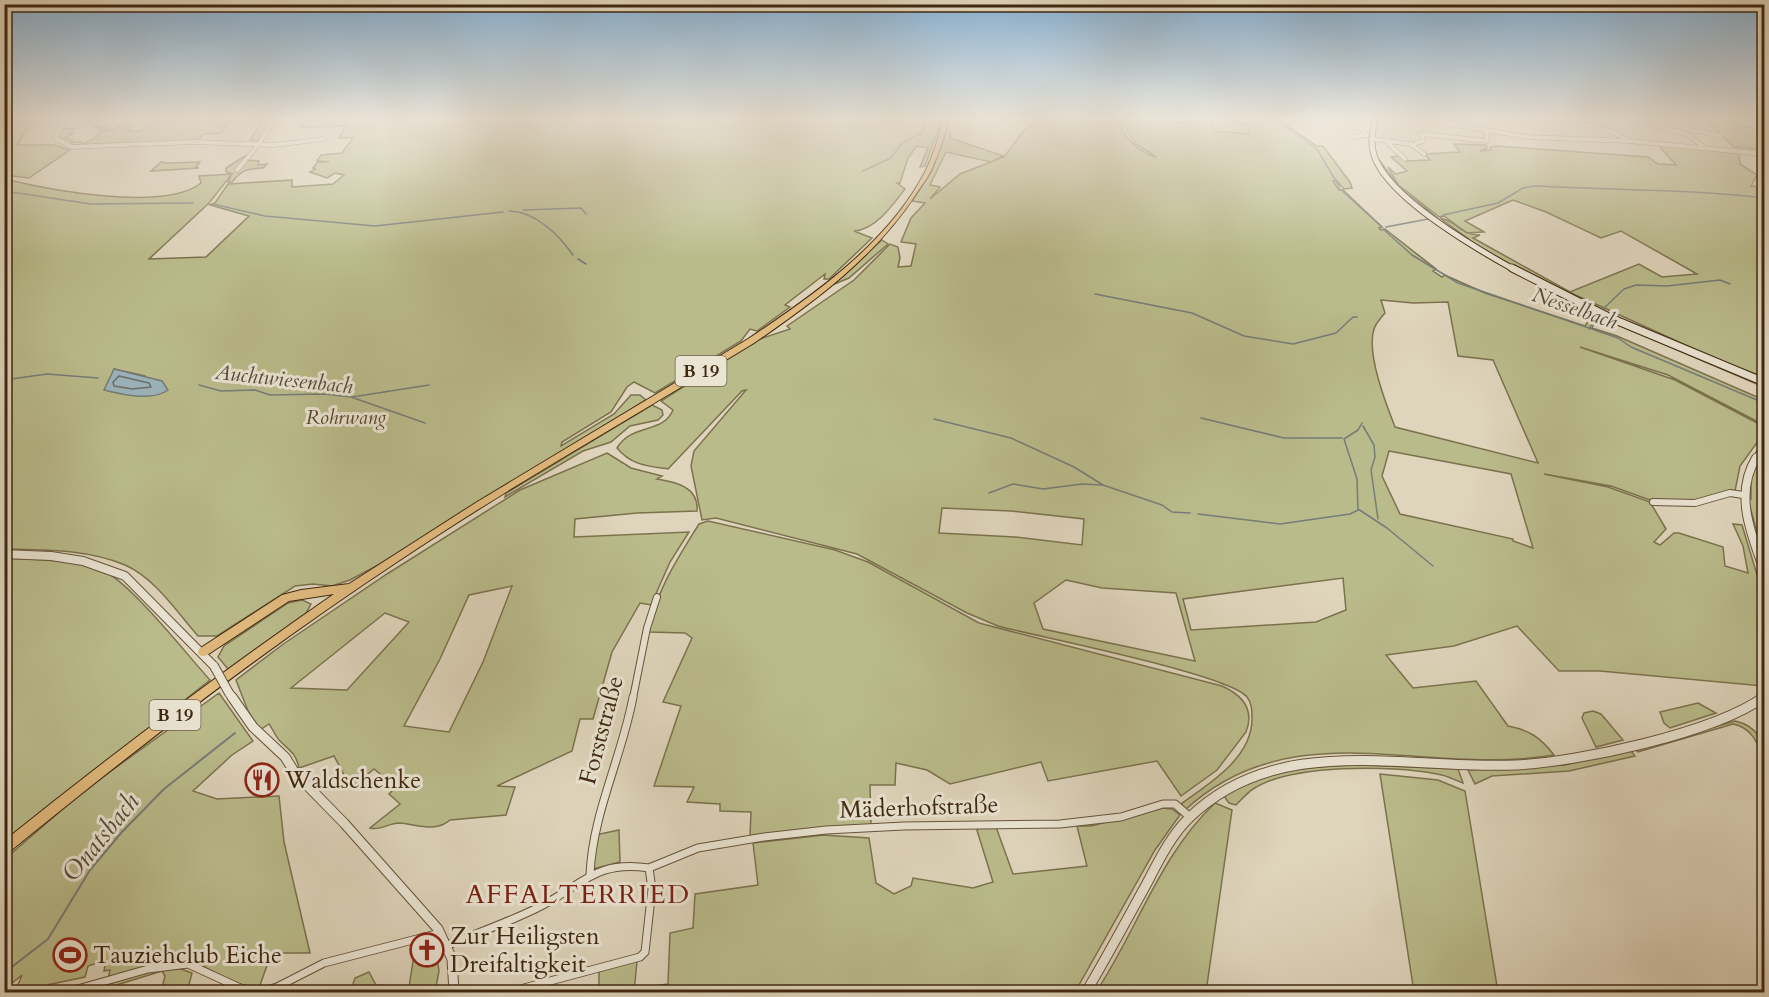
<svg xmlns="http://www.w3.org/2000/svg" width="1769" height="997" font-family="Cardo,serif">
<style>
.green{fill:#babb8b;stroke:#7c724e;stroke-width:1.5;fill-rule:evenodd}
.water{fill:#9bb5bd;stroke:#767d78;stroke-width:1.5}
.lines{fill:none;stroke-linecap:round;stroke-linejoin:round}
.shore{stroke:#6d6e66;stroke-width:1.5}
.stream-far1{stroke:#767d78;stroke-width:1.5}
.stream{stroke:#767d78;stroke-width:2}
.minor-far2-casing{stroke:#67533b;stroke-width:5}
.minor-far1-casing{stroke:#67533b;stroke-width:8}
.minor-casing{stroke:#67533b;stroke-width:9}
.tertiary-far2-casing{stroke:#67533b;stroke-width:8}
.tertiary-far1-casing{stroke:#67533b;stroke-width:10}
.tertiary-casing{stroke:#67533b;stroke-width:11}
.secondary-far1-casing{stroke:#3f2810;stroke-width:7}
.secondary-casing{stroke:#3f2810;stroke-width:9}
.primary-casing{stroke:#3f2810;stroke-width:2}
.minor-far2{stroke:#eae4d3;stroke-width:4}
.minor-far1{stroke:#eae4d3;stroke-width:6}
.minor{stroke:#eae4d3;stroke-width:7}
.tertiary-far2{stroke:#eae4d3;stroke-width:6}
.tertiary-far1{stroke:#eae4d3;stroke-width:8}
.tertiary{stroke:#eae4d3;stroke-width:9}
.secondary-far1{stroke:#eae4d3;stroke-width:5}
.secondary{stroke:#eae4d3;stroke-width:7}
.primary{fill:#e0ba7e;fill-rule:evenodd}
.tertiary-bridge-casing{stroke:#67533b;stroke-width:10;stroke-linecap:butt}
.tertiary-bridge{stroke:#eae4d3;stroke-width:8}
.labels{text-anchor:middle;stroke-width:6;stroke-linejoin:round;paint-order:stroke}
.shield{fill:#eae4d3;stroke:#72604a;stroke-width:1.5}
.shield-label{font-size:18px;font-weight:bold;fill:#3f2810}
.park-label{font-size:20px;font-style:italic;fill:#584529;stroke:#eae4d3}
.water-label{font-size:21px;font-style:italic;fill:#564b3b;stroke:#eae4d3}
.near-street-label{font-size:24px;fill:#3f2810;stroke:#eae4d3}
.near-poi-label{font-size:24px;fill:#3f2810;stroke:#eae4d3;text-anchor:start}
.near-water-label{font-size:26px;font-style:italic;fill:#564b3b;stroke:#eae4d3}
.near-quarter-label{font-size:27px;letter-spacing:1.5px;fill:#7a1f14;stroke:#eae4d3}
</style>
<rect width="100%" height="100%" fill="#dfd5bc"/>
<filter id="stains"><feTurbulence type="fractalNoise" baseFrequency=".00333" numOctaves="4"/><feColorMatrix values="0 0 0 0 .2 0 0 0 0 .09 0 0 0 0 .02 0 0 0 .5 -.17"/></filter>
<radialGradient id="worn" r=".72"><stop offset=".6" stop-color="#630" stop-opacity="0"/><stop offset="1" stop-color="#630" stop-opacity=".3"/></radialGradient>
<path class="green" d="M5,118H28L31,123L17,145H54L70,150L29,178L5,175Z
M156,118H163L162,120L172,118H274L259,140H250L262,121L229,122L221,133L204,134L197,141L73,145L65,143L58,136L62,129L76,128L70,133H74L64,138L72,140L71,142H81L80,145L94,139L103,129L93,127L107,126L109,127L104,131C118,131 122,121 138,121L127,131H141Z
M307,118H942L925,166L920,167L928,148L917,146L908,158L900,183H897L905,189C893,205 875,230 854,231L872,238L829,279H824L825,274L785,305L790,307L757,331L750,329L741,341L655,393L634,382L627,387L611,412L562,442L561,446L614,414L631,395H640L646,400L380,564L350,580L332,586L313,584L295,586L217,636H198C177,612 155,578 125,565C87,549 44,550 5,549V179C49,190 165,212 201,183L199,176L233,174L226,172V168L245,156H249L247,160L259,161L258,165L267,164L263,168C248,169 242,169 232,182H228L231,175L209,203L149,259L206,257L249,216L210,205L215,203L228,184L292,180V187L333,184L344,175L335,173L327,178L310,172L315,169L313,168L318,162H329L317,161L321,155L342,153L353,138H339L346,126L300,128ZM114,369L145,376L154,395L112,392Z
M1047,118L1119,122C1124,138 1140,153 1156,157L1136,144L1121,121L1127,118H1170L1175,122H1212L1214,131L1249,134L1250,125L1240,124L1235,118H1276L1317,146H1323L1350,182L1352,188L1344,189L1336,180L1333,181L1339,190H1343L1382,227L1379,228L1381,230L1385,229L1436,269L1433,271L1442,277L1445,275L1485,293L1585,326L1592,316L1598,314L1764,384V387L1598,316L1592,328L1617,336L1764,400V425L1668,375L1580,347L1675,380L1761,425L1764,433L1740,466L1735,491L1699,501L1650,500L1611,486L1544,474L1608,487L1650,502L1666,529L1654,542L1660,545L1674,533H1679L1723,547L1725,566L1748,573L1743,546L1733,524L1742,525L1764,598L1763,686L1600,671H1559L1517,626L1454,646L1386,655L1413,688L1476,681L1508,726C1529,730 1540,737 1554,755C1426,777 1293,710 1185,810L1182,807V803C1211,783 1252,757 1252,719C1252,711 1252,703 1247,697C1229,674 1039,637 998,626L967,613L857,554L716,518L702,520L691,466L694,451L746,390L742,391L668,469C647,466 631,465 617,448C632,423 663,434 673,410L661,401L757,340L790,329L787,326L854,280L890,244L898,247L900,258L898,267L911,266L916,244L901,242L911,218L925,203L912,201L932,171L946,130L950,131V138L1003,156L991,162L946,152L930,185L940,187L930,199L960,174L1004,157L1025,129ZM1381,300L1413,303L1448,302L1458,356L1493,360L1538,463L1395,427C1386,404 1366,353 1374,329C1376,323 1381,318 1385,313ZM1389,451L1511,474L1533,548L1513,541V539L1400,514L1382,476ZM942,508L1011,511L1084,519L1082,545L1015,537L939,533ZM1343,578L1346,610L1316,622L1191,630L1183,599ZM1066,580L1102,588L1176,593L1195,661L1043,629L1034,603Z
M1703,120L1722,121L1764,130V150L1734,147L1712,127L1714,126Z
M1454,144L1486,145L1487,148L1480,151L1490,150L1491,147L1497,146L1648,157L1658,164L1676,165L1658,145L1742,152L1739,154L1740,164L1757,175L1751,186L1764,187V377L1723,362L1569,292L1596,309L1495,257L1437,219L1469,239L1440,218C1457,221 1459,235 1480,235L1473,238L1570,292L1639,264L1662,277L1697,274L1621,231L1601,238L1546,212L1513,200L1465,221L1484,232L1467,233L1444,216L1439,217L1400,186L1437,218C1415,211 1388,177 1377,157L1399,186L1388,167L1396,174L1407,171L1391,157L1399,156L1406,161L1430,160L1425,154L1460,152Z
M161,162L167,163L200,162L196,167L199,168L151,171Z
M882,240L888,244L849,278L832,285Z
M652,405L662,410L663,415L658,420L630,426L611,442L583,451L505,497L506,493Z
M1764,452V559L1748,499H1751V471Z
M607,453L631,468L662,476L657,479C676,482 699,487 697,511L637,513L575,519L574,537L689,532L670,562L651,605L640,603L612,652L593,719H580L572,751L497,786L515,787L506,815L450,820C436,833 416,824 399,823C389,823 380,831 370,828L400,804L389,794L396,787L374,769L351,788L334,756L299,768C296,753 290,751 280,741C275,736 273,729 269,724L260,730L248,711L236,680L282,645L387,574L520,490ZM512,586L483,662L449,732L404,726L440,659L469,595ZM385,613L409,622L347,690L291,688Z
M708,521L835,550L868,562L979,623L1222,686C1242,695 1255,709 1246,732L1217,770L1181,796L1157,761L1048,781L1041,762L950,784L927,770L896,763L895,785H870L871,825L750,837L751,812L720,811V804L687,802L694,787L654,786L681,706L663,702L692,638L685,633L649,632C655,592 678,558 699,524Z
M5,558C33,560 73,559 100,569C129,580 187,655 210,680L5,842Z
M302,600L311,604L306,613L228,669L218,657L224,646L288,603Z
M219,693L253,741L232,755L193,791L217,799L279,796L284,842L310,953H276L269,960L259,988C238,986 221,976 203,966L205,960L191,954L176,956L174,961L108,979L110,970L104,971L106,960L88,966L85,977L47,985L44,992H40L36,987H17L22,975L5,989V859L86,789Z
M1698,703L1716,713L1670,728L1664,723L1660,712Z
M1593,711L1601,714L1623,740L1596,747L1582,718L1584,713Z
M1735,721C1757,726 1764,740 1764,762C1758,744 1753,728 1733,724L1638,752L1635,749Z
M1630,750L1635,756L1569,771L1492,776L1475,784L1468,770L1565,765Z
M1361,765L1458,769L1463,783C1455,780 1446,775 1437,774C1392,765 1291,764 1253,789C1247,793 1241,800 1236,805L1229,803L1224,796C1267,770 1311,766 1361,765Z
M1380,774L1438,780L1465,791L1498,992H1414Z
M1215,803L1232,810L1206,992H1096C1138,929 1159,856 1215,803Z
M1163,808L1172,809L1180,815L1155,850L1075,992H640L641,988L668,984L670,933L693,928L695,894L758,885L753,843L824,835L869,838L876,883L894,894L911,886L913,878L973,888L993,882L976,827H996L1013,874L1087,866L1077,826H1091Z
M619,830L620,862L593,869L595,835Z
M433,951H436L439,971L435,992H350L355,978L369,972L376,985L409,987L414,955Z
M637,961L634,992H599V970Z
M159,969H181L192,973L187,992H161L165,976L162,971L94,992H81Z"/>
<path class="water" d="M114,369L162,381L168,390C152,402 122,394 104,390Z"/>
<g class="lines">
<path class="shore" d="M119,376L149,383L151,387L132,389L114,386L113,382Z"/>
<path class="stream-far1" d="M1274,118L1317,149L1340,188
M863,171L891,158L902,143L923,132L926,118
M1341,190L1382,227
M4,191L91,204L193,203
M213,204L265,216L375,226L503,212
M523,210L581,208L586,214
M509,211C535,211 559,235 573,255
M1443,215L1498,203L1523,188L1536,186C1612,190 1688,189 1764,198
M1386,227L1428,219
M1383,229L1412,255L1458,283L1618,338L1631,347L1764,403
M578,259L586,264
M1095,294L1192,313L1244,336L1293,344L1336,333L1353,317H1357
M1604,308L1624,289L1636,285L1667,286L1720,280L1730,284
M1589,329L1596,317
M4,380L47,374L98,378
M199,385L221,391L255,390L270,395L325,394L351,397L425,423
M352,397L429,385
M1201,418L1284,438H1342
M934,419L1011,438L1074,467L1103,485L1162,505L1172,512L1190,513
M1363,426L1374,445L1375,457L1371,470L1378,519
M989,493L1013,484L1043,489L1082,484L1102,485
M1358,509L1387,528L1433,566
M1198,514L1280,524L1350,514L1358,510L1357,479L1344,439L1358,430L1362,423"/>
<path class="stream" d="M4,973L48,939L90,870L121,833L164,789L235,733"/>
<g class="minor-far2-casing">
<path id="minor-far2" d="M66,118L55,138L72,147L193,142L274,145L324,139
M1348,118L1367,135L1352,137
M1414,118L1527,137L1629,141L1764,154
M1497,118C1539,121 1593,117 1629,141
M1624,118L1687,134L1705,148
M1683,128L1720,136
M1372,139L1411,144L1424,154
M1388,143L1405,159
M1416,143L1423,141L1421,134L1487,141L1486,131
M237,170L259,144L275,118"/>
</g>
<g class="minor-far1-casing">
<path id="minor-far1" d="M1653,502L1695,503L1730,493L1743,495
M633,698L647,628L657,597"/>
</g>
<g class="minor-casing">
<path id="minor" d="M649,868L698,848L764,837L826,830L904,826L1060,824L1121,817L1163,804H1175L1190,817
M590,874C593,812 622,757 633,697
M448,945C479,932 513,921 543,905C583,884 597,860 649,868
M524,988L640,957L645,952L652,889L649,868
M67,992L148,969L188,964L249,992L263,991L277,987L324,963L440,933"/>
</g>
<g class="tertiary-far2-casing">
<path id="tertiary-far2" d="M1755,460L1764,446"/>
</g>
<g class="tertiary-far1-casing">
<path id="tertiary-far1" d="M1756,458C1734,494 1751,534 1764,570
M4,554L51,556L83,561L125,576L214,666
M229,693L233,698"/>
</g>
<g class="tertiary-casing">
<path id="tertiary" d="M232,697L253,727L285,757L295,773L344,823L438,929L452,959L454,992
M1086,992C1107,957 1126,921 1146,885C1158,862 1171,835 1190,817C1279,731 1407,770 1516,765C1579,762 1714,733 1764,697"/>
</g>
<g class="secondary-far1-casing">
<path id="secondary-far1" d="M1375,118C1373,130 1370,143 1374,155C1387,197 1477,249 1515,270"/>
</g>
<g class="secondary-casing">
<path id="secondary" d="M1512,268L1613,319L1764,382"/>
</g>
<g class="primary-casing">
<path id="primary" d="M943,118H949C945,134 940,151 933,166C929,176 922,185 916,194C875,257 815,301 754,343C635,416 513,484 397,562C262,651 134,750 8,853L4,855V841C111,755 221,672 334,594L289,601L207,655L203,656L199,655L198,652L199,649L282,595L301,590L349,584L477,502L748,339C813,296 890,242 926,170C934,154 939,136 943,118Z"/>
</g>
<use href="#minor-far2" class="minor-far2"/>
<use href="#minor-far1" class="minor-far1"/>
<use href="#minor" class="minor"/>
<use href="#tertiary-far2" class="tertiary-far2"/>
<use href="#tertiary-far1" class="tertiary-far1"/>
<use href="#tertiary" class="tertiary"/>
<use href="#secondary-far1" class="secondary-far1"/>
<use href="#secondary" class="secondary"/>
<use href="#primary" class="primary"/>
<g class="tertiary-bridge-casing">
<path id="tertiary-bridge" d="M214,666L229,693"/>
</g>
<use href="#tertiary-bridge" class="tertiary-bridge"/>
</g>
<linearGradient id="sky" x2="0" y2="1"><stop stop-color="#89b4d7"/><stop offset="0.46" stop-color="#f1ece1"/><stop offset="1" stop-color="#f1ece1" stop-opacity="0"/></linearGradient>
<rect width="1769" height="257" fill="url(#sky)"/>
<defs>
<g id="restaurant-ring" transform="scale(1.725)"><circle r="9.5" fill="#eae4d3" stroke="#8f2418" stroke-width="1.5"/><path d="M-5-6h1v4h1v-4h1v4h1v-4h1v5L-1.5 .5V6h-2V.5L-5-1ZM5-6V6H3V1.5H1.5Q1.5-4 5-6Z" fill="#8f2418"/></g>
<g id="church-ring" transform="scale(1.725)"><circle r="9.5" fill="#eae4d3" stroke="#8f2418" stroke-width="1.5"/><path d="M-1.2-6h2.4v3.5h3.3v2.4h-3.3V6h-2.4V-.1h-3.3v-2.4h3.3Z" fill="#8f2418"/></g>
<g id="stadium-ring" transform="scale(1.725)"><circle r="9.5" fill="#eae4d3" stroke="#8f2418" stroke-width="1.5"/><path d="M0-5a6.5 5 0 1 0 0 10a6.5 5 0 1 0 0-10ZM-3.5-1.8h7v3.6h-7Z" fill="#8f2418"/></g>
</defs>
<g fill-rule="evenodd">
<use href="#restaurant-ring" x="262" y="780"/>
<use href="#church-ring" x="427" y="950"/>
<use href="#stadium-ring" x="70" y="955"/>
</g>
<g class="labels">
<g class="shield">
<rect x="675.5" y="356" width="51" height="30" rx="4.5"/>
<rect x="149.5" y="700" width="51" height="30" rx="4.5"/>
</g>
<g class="shield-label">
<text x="701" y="377">B 19</text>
<text x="175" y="721">B 19</text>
</g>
<g class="park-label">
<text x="346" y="424">Rohrwang</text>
</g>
<g class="water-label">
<text transform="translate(1575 308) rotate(19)" y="7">Nesselbach</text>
<text transform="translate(284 379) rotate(6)" y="7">Auchtwiesenbach</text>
</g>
<g class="near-street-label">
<text transform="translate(601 730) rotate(-75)" y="8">Forststraße</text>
<text transform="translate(919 807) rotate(-2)" y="8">Mäderhofstraße</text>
</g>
<g class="near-poi-label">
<text x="285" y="788">Waldschenke</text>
<text x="450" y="944">Zur Heiligsten<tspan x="450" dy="28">Dreifaltigkeit</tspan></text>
<text x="93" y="963">Tauziehclub Eiche</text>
</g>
<g class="near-water-label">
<text transform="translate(100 837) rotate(-51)" y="9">Onatsbach</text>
</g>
<g class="near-quarter-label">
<text x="578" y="903">AFFALTERRIED</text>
</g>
</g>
<rect width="1769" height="997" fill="none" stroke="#dfd5bc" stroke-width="24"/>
<rect x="6" y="6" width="1757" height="985" fill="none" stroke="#3f2810" stroke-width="3"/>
<rect x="12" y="12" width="1745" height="973" fill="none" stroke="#3f2810" stroke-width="1.5"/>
<rect width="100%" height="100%" filter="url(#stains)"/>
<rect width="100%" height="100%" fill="url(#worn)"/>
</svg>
